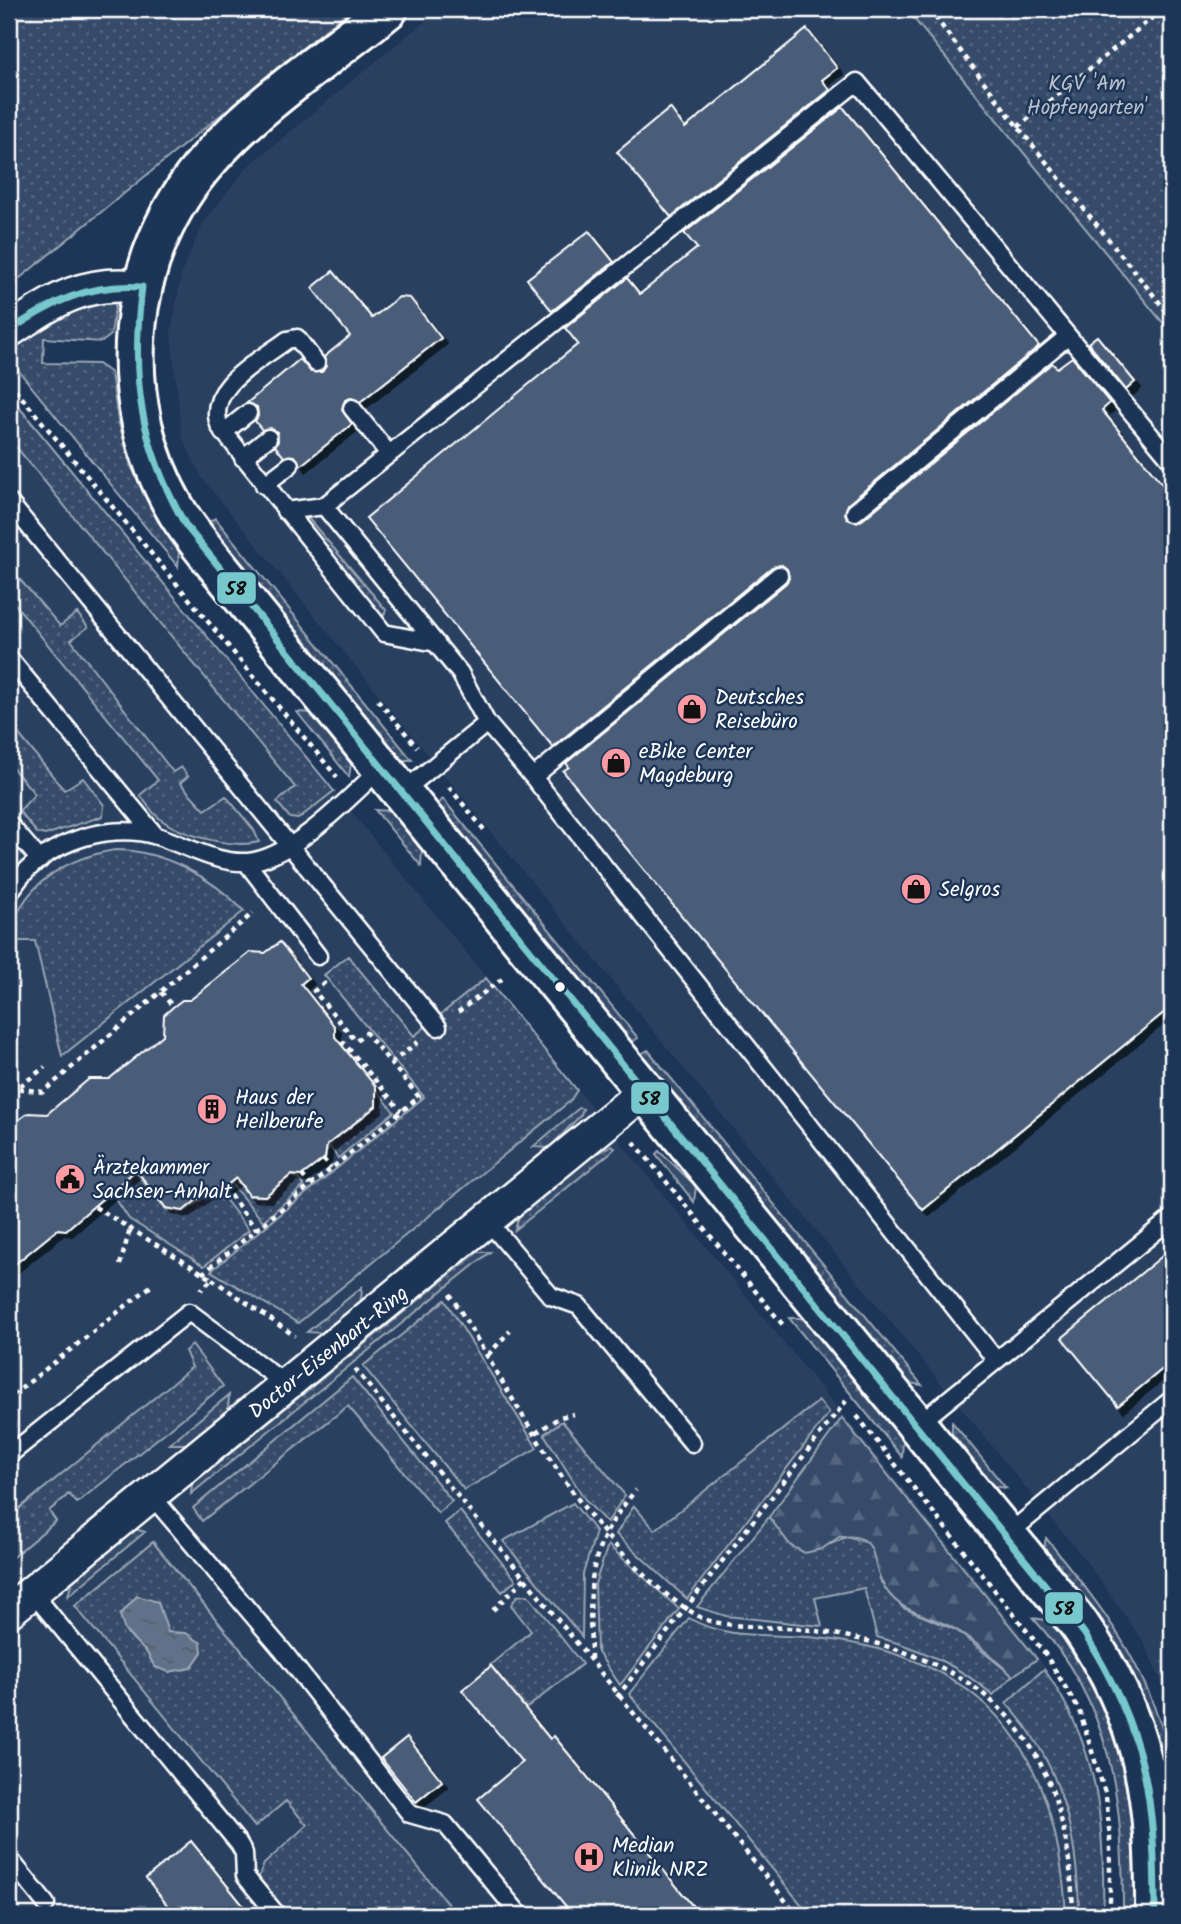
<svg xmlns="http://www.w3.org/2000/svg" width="1181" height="1924" font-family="Kalam,sans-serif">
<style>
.built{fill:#2a4161}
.green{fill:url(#green-dots);stroke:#9aa5b4;stroke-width:2}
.forest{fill:url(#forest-firs);stroke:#9aa5b4;stroke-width:2}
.water{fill:url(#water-ripples);stroke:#a0aab8;stroke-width:2}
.building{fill:#4a5d79;stroke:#fff;stroke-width:2;filter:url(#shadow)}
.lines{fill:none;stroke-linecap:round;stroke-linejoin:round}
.service-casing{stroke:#fff;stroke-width:21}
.minor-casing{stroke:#fff;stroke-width:37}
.tertiary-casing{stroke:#fff;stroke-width:44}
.path{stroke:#fff;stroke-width:4.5;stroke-dasharray:5 5;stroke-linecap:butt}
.service{stroke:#1d3557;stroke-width:16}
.minor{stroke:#1d3557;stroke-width:32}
.tertiary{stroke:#1d3557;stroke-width:38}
.bus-1-casing{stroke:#1d3557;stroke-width:12}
.bus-1{stroke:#77c8cc;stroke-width:7}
.bus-dot{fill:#fff;stroke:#1d3557;stroke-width:2.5}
.labels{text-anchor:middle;stroke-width:5;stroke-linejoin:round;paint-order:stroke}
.park-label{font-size:21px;fill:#b9c0ca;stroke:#1d3557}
.poi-label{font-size:21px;fill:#fff;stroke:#1d3557;text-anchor:start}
.street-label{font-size:21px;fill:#fff;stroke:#1d3557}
.line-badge{stroke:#1d3557;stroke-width:2.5}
.pale-badge-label{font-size:19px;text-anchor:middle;font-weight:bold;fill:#111}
</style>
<defs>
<pattern id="green-dots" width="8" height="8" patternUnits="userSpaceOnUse" patternTransform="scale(1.75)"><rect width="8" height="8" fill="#364b69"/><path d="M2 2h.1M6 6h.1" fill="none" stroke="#546680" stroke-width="1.8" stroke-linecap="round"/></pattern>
<pattern id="forest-firs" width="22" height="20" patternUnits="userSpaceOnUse" patternTransform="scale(1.75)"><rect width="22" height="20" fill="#364b69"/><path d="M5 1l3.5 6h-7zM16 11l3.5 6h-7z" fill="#546680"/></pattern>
<pattern id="water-ripples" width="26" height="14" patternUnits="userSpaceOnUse" patternTransform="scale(1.75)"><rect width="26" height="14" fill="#617289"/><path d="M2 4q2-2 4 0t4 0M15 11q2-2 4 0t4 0" fill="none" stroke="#555d67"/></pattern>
<filter id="shadow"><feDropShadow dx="6" dy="6" stdDeviation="0" flood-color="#0009"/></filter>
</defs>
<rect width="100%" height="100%" fill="#1d3557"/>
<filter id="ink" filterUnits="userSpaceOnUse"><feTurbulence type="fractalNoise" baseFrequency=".0143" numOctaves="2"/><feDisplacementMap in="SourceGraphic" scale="14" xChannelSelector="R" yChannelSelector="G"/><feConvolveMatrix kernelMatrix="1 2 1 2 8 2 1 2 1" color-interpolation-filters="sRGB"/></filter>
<g filter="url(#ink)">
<path class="built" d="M440,9H906L1172,334V1705L1143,1641L1086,1561L202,478L182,437L171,334L182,271L204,222L247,167Z
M9,392L1029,1643L1068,1703L1091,1760L1102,1808L1105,1915H9Z"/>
<path class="green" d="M9,9H351L9,287Z
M906,9H1172V334Z
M118,287L111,335L102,342L44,338L43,363L98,364L111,373L118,420L131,466L152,510L179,551L178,567L9,359V342Z
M9,395L334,791L298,819L290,818L277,802L295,787L13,443L9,447Z
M215,518L412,760H402L398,756L208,523Z
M308,518L386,610L384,615L379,614L305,522Z
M9,567L60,626L77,613L88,627L71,640L173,772L181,767L188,776L180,783L205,810L226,796L254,830L259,842C233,849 178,835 158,817C151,812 146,802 140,795L158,780L9,597Z
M297,712L314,713L351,764L349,777Z
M9,722L64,790L83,778L104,805L103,816L45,835L37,833L19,811L35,794L9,764Z
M443,799L638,1038L631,1043L438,804Z
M375,810L390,811L422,850L421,866Z
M115,850C163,850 211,877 244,911L62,1056L35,941H9C18,886 65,858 115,850Z
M348,956L414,1036L486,978L577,1090L570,1101L298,1323L211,1271L424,1097L324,975Z
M648,1050L922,1385L909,1383L641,1054Z
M377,1090L394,1112L338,1158L328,1145L376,1107Z
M579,1108L583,1109L581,1115L549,1148L533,1147Z
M612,1145L615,1148L611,1152L515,1230L519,1216L589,1158Z
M659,1151L696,1186L694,1202L656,1154Z
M133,1169L166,1210L184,1212L217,1189L249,1230L204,1266L129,1219L112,1193L120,1186L121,1179Z
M291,1176L297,1177L304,1186L263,1221L230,1183L235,1179L249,1196L265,1197Z
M478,1252H490L191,1494L192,1484Z
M362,1287L361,1301L322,1333L307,1332Z
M445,1300L537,1448L464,1490L363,1366Z
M789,1318H804L903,1440L902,1457Z
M192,1345L223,1386L77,1503L69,1494L49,1511L56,1521L9,1560V1517L192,1367L185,1351Z
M352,1377L452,1501L438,1513L348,1406L202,1521L193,1508Z
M229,1395L228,1410L186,1444H169Z
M819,1401L829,1413L687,1599L616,1534L634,1506L655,1530Z
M562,1421L625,1495L607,1523L586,1501L544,1434Z
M952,1422L1006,1488L993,1486L952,1433Z
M573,1503L596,1532L583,1574L582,1637L503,1541Z
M460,1511L516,1580L502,1592L445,1523Z
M769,1517L791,1546L831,1544L846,1537L869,1543L875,1552L881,1582L903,1608L956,1630L1013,1676L993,1695C958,1665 921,1649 877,1637L864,1588L815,1598L822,1626L726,1616L697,1607Z
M135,1529L145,1532L68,1596L72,1582Z
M1046,1538C1108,1615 1143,1659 1171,1756C1148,1735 1145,1696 1130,1668C1106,1625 1075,1587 1044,1549Z
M153,1542L457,1915H288L261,1883L259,1877L264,1864L307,1825L286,1801L255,1827L75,1606Z
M608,1545L679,1609L620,1685L597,1651L595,1584Z
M528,1595L582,1664L527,1708L490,1665L531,1631L511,1605L517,1596Z
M689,1618C726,1641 776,1633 818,1638C988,1657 1057,1751 1066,1915H810L629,1694Z
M1033,1618L1051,1621C1124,1723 1135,1792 1134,1915H1123C1123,1801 1114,1707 1033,1618Z
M1044,1669C1099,1747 1105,1822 1103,1915H1079C1078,1837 1062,1762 1006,1703Z"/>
<path class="forest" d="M842,1418L1037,1659L1013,1676C995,1660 976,1641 955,1629C927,1613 895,1614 881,1580C870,1556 879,1533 839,1537L822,1549L805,1553L791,1546L769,1517Z"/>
<path class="water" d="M137,1596L158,1602L168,1632L186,1633L201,1643L202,1652L191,1668L169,1672L155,1667L147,1653L125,1631L120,1615Z"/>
<path class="building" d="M807,29L837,68L822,80L830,90L671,217L617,152L670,108L685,128Z
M843,107L1039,346L848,504L845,513L847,519L856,522L862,520L1052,363L1057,368L1072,357L1110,403L1102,410L1172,496V1006L923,1210L563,771L569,767L566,763L786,583L789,578L787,569L782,565L772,567L553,747L366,518L578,344L565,328L627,278L640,294L697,248L684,233Z
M589,231L614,262L552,311L527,279Z
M333,271L372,318L399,297L410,298L441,338L360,402L351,398L345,400L342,410L352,424L300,466L295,456L284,457L275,446L278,441L277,432L271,428L262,430L255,421L258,416L257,407L247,403L300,359L311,372H322L326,366L324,357L350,336L312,288Z
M1097,336L1135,382L1126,390L1088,343Z
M280,942L308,978L301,984L335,1027V1037L376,1087V1106L327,1145L325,1158L301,1176L291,1175L265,1196L249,1195L236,1178L222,1189L213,1187L183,1211L166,1208L136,1170L66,1230L58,1229L9,1269V1127L28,1113L47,1114L89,1079H109L163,1035L164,1015L173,1007L182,1000H190L251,952L265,953Z
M1172,1248V1361L1118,1406L1062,1338Z
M491,1666L550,1739L554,1736L700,1915H573L478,1799L522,1762L462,1690Z
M407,1737L442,1781L416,1802L381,1758Z
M191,1841L251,1915H175L146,1878Z"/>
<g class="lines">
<g class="service-casing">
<path id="service" d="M316,363L297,338L287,340C261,360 203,388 220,427L384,633L436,643
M352,408L389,454
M223,433L248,413
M243,458L268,438
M264,485L290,465
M9,502L438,1027
M324,506L460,673L487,723L533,777L996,1360
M285,511L324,506L857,82L1172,461
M855,512L1067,337
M9,658L156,836
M533,777L779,575
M402,792L487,723
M9,824L40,860
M246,862L318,956
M9,895C33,846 105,820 157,836C188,846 221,867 254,861C297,853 350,797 382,767
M488,1221L551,1296L579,1306L692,1443
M917,1425L1172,1218
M9,1455L189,1312L288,1386
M151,1495L283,1651L410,1814L445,1824L520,1915
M1007,1535L1172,1399
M32,1592L239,1844L244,1853L245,1876L277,1915
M1146,1770L1172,1766
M9,1858L46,1904"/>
</g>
<g class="minor-casing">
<path id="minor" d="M9,331C55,300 85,279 142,287
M9,1611L645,1091"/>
</g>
<g class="tertiary-casing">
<path id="tertiary" d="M388,9C331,55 257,104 209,159C123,255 111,400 176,510C187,529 201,545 214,562L1079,1624C1146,1721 1156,1800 1155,1915"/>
</g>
<path class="path" d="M929,9L1018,127L1172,318
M1018,127L1163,9
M9,382L337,777
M378,700L417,747
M449,787L486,832
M161,992L173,1007
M458,1012L502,979
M341,1045L344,1043L401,1111
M391,1063L418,1042
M20,1086L45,1067
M9,1087L43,1092L253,913
M634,1142L783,1325
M323,1159L331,1168
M302,1175L310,1185
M224,1187L256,1229
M95,1207L212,1279L201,1290
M120,1265L130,1229
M202,1274L419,1097L366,1033L356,1041L314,991L324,983L322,980
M212,1279L295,1336
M450,1294C515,1399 591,1555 700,1617C722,1629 783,1626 810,1630C984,1655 1069,1734 1073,1915
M488,1355L510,1331
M355,1369L797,1915
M13,1395L151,1286
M857,1416L1046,1655L1079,1710L1106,1796L1110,1838V1915
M536,1433L560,1417L574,1414
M493,1610L525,1578
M591,1659C590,1584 584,1551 636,1490
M617,1697L846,1401"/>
<use href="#service" class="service"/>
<use href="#minor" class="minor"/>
<use href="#tertiary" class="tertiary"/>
<g class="bus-1-casing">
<path id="bus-1" d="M142,287C130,378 140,446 186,526L1084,1633C1147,1733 1155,1799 1155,1915
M9,331C52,302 89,283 142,287"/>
</g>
<use href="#bus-1" class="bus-1"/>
</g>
</g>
<defs>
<g id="shop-disc" transform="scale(1.575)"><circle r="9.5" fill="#ff9aa2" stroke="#1d3557"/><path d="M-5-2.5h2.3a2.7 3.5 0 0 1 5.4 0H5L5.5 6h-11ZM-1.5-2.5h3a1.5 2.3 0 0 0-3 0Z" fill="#111"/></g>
<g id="building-disc" transform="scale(1.575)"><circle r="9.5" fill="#ff9aa2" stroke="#1d3557"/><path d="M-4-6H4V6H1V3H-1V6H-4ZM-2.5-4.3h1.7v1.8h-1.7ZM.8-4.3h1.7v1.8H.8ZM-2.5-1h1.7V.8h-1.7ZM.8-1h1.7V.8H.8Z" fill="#111"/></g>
<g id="civic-disc" transform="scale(1.575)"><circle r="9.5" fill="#ff9aa2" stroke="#1d3557"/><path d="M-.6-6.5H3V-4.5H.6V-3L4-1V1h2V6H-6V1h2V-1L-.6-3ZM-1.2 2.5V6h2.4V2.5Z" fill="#111"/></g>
<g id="hospital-disc" transform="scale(1.575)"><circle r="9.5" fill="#ff9aa2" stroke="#1d3557"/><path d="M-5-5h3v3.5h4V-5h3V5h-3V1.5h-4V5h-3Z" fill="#111"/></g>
</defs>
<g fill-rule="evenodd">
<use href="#shop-disc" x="692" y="709"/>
<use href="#shop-disc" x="616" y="763"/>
<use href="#shop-disc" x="916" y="889"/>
<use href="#building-disc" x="212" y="1109"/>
<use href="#civic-disc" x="70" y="1179"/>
<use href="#hospital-disc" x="589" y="1857"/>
</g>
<circle class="bus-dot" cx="560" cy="987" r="6"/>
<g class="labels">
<g class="park-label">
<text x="1087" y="90">KGV 'Am<tspan x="1087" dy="24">Hopfengarten'</tspan></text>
</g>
<g class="poi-label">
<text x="715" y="704">Deutsches<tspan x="715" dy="24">Reisebüro</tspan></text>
<text x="639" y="758">eBike Center<tspan x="639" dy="24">Magdeburg</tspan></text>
<text x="939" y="896">Selgros</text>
<text x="235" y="1104">Haus der<tspan x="235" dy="24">Heilberufe</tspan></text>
<text x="93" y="1174">Ärztekammer<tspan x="93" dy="24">Sachsen-Anhalt</tspan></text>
<text x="612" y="1852">Median<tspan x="612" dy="24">Klinik NRZ</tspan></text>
</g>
<g class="street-label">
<text transform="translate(328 1352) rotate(-39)" y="7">Doctor-Eisenbart-Ring</text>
</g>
</g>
<g class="line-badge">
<rect x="216" y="571" width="41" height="34" rx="7" fill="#77c8cc"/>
<rect x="630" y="1081" width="40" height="34" rx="7" fill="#77c8cc"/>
<rect x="1044" y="1591" width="40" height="34" rx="7" fill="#77c8cc"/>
</g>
<g class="pale-badge-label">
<text x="236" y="595">58</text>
<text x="650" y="1105">58</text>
<text x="1064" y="1615">58</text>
</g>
<rect width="1181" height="1924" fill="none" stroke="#1d3557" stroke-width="35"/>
<rect x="18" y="18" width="1146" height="1889" fill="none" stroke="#fff" stroke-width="2.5" filter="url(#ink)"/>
</svg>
